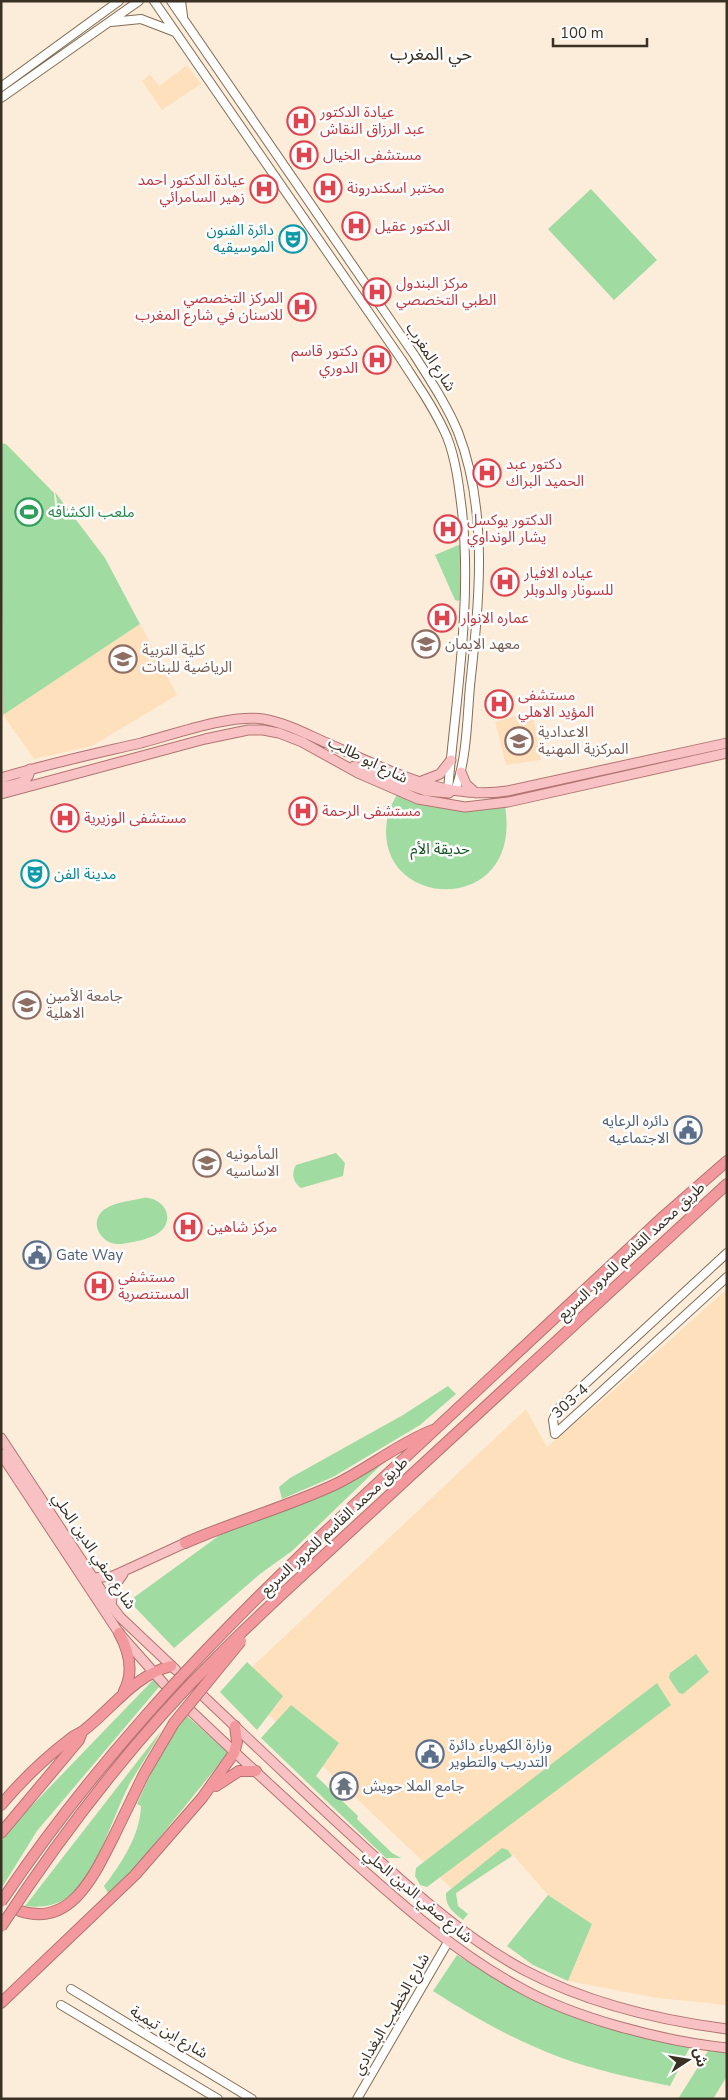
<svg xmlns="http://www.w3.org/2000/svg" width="728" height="2100" font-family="'Nunito Sans','Noto Sans Arabic',sans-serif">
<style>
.built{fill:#ffe0bd}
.green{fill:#a0dba2}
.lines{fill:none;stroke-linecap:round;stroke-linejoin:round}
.secondary-casing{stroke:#836d53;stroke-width:10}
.primary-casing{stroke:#b27472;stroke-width:11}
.highway-casing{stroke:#b27472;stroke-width:12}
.secondary{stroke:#fff;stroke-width:8}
.primary{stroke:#f8c1c4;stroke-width:9}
.highway{stroke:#f3989c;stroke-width:10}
.highway-bridge-casing{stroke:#b27472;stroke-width:12;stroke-linecap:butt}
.highway-bridge{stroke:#f3989c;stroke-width:10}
.labels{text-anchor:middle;stroke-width:5;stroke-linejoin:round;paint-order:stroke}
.health-label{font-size:15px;fill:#be3a42;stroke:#fdfdfd;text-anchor:start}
.culture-label{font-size:15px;fill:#0d838f;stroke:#fdfdfd;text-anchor:end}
.street-label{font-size:15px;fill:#3a3125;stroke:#fdfdfd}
.leisure-label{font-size:15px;fill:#27864d;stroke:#fdfdfd;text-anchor:start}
.education-label{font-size:15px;fill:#785e54;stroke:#fdfdfd;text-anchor:start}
.park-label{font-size:15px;fill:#15531e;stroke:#fdfdfd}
.service-label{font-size:15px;fill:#4e5e75;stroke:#fdfdfd;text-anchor:start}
.worship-label{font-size:15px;fill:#5b616d;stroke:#fdfdfd;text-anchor:start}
.quarter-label{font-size:18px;fill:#3a3125;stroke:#fdfdfd}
</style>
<rect width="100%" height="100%" fill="#fceddb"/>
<path class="built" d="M187,65L201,84L162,110L142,81L150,74L159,86Z
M140,624L177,695L92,746L34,759L3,715Z
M532,711L541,760L506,765L495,722Z
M727,1289V2005L657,1998L568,1981L592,1924L548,1895L513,1855L456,1893L235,1683L526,1409L547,1447L613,1391Z"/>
<path class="green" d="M591,189L657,260L614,300L548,229Z
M1,443L6,444L54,493L56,519L57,501L55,492L105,558L140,624L3,715Z
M461,544L460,600L458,601L455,600L435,555Z
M397,794C435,813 464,811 505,806C524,921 367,910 388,815C389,808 394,801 397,794Z
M336,1153L345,1163L343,1176L301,1188C293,1182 291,1174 296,1165Z
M143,1198C160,1196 176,1215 162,1230C154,1239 133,1242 122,1244C101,1246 87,1222 105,1209C115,1202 131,1201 143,1198Z
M448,1386L456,1394L420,1425L333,1477L282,1499L279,1487L290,1478L403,1415Z
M381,1465L292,1551L260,1574L174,1648L129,1601L231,1527L324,1494Z
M696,1654L709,1672L683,1694L679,1693L669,1678L670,1673Z
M247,1662L283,1696L257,1730L220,1692Z
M154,1679L159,1687L37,1831L1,1889V1842L17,1821Z
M657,1683L671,1705L427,1887L420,1885L415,1876L416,1868Z
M291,1705L339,1743L316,1776L358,1816L357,1819L392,1853L401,1858H386L261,1738Z
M187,1716L228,1753L135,1868L109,1895L104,1886C122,1863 140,1835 141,1806L137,1804C151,1774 164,1741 187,1716Z
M161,1731C152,1749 140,1766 130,1783C114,1813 95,1878 68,1897C55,1906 41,1908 25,1906Z
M502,1848L508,1850L512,1856L456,1893L458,1906L468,1914L463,1920C453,1912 445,1906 446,1893Z
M548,1895L592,1924L568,1981L533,1965L507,1946Z
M457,1955C533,2003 601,2031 690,2047L670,2086C632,2078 595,2070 559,2057C514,2040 473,2017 433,1991Z
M708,2051L727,2052V2076L713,2099H678Z"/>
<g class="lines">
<g class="secondary-casing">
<path id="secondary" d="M154,1L401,359C417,384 435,409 447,437C456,460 459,486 462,511C472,604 456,697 448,790
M171,1L415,356C430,380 447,405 458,432C489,512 479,603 470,686C467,720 467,758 455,791
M181,1L183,16
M111,22L141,19L175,32
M1,87L119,1
M1,98L139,1
M727,1253L558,1409L553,1420L555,1434L727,1277
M71,1989L252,2099
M61,2005L218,2099
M357,2099L448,1942"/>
</g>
<g class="primary-casing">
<path id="primary" d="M354,766L426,791L449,793
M461,772L466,784L476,793
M1,778C47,764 94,754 141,743C175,734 230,714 263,719C286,723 306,734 327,743C383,768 444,801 507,791L727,743
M422,781L440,774L451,760
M1,787C13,784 30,784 30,769
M1,794L205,739L248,730H263L279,733L302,742L358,773L418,799L465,807L508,802L727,753
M1,1438L111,1605L120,1617L176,1670
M1,1454L119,1633L164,1684
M93,1578L113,1576L185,1543
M111,1607L113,1588L123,1574
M202,1695C255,1745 308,1796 362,1845C413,1891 463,1937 524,1970C587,2003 657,2020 727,2029
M190,1710C240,1758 292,1805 343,1852C398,1901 452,1950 517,1986C573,2018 662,2041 727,2048"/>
</g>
<g class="highway-casing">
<path id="highway" d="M185,1543C235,1521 287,1507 336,1484C369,1468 399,1443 433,1430
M307,1549L664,1216L727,1161
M318,1561L727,1184
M119,1633C129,1651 134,1672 124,1691
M216,1786L239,1771H256
M1,1805C22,1780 45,1758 70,1739C74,1735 79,1734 83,1731C113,1708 133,1676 171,1666
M1,1833L79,1740L82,1732
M20,1911C72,1928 95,1873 114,1836
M1,2003L135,1875L202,1798L234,1753L237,1742L235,1726"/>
</g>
<use href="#secondary" class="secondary"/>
<use href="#primary" class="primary"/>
<use href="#highway" class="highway"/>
<g class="highway-bridge-casing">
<path id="highway-bridge" d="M114,1836L144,1774L174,1723L241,1641
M1,1902C90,1769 193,1659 307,1549
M1,1927C64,1831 134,1739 216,1658C249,1624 283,1593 318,1561"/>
</g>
<use href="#highway-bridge" class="highway-bridge"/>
</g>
<defs>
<g id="hospital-ring" transform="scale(1.4375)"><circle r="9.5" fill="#fdfdfd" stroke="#e0444e" stroke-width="1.5"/><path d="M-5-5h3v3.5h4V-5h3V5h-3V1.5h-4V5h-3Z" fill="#e0444e"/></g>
<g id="theatre-ring" transform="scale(1.4375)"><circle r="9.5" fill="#fdfdfd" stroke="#0f9aa8" stroke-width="1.5"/><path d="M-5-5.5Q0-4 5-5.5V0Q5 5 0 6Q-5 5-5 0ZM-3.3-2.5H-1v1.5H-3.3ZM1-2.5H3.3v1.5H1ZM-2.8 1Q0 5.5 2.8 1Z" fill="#0f9aa8"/></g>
<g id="stadium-ring" transform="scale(1.4375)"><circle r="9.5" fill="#fdfdfd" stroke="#2e9e5b" stroke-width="1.5"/><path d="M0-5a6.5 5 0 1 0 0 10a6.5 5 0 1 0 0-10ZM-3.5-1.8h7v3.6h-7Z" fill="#2e9e5b"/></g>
<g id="school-ring" transform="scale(1.4375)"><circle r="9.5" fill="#fdfdfd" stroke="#8d6e63" stroke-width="1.5"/><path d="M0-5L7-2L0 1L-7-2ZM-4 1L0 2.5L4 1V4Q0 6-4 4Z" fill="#8d6e63"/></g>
<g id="university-ring" transform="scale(1.4375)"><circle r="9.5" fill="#fdfdfd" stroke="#8d6e63" stroke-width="1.5"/><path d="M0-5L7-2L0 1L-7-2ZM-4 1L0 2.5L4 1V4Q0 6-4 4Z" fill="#8d6e63"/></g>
<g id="civic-ring" transform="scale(1.4375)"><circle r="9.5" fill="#fdfdfd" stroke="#5c6f8a" stroke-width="1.5"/><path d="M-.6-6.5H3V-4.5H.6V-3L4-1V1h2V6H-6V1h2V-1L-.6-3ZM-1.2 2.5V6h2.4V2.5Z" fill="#5c6f8a"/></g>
<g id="temple-ring" transform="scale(1.4375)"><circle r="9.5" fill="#fdfdfd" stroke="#6b7280" stroke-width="1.5"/><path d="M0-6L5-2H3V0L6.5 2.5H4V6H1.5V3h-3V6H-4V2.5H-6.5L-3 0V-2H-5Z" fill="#6b7280"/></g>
</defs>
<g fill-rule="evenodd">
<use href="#hospital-ring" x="301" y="121"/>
<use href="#hospital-ring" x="304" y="155"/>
<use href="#hospital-ring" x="328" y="188"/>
<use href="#hospital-ring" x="264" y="189"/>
<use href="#hospital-ring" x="356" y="226"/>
<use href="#theatre-ring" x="293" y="239"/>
<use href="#hospital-ring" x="377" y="292"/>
<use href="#hospital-ring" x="302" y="307"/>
<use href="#hospital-ring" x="377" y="360"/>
<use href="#hospital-ring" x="487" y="473"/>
<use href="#stadium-ring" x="29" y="512"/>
<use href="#hospital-ring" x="448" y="529"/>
<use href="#hospital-ring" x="505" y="582"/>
<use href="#hospital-ring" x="442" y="618"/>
<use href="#school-ring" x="426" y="644"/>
<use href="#university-ring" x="123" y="659"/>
<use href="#hospital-ring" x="499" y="704"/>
<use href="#school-ring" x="519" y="741"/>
<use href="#hospital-ring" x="303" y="811"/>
<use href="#hospital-ring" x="65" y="818"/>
<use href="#theatre-ring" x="35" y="874"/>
<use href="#university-ring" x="27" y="1005"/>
<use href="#civic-ring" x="688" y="1130"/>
<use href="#school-ring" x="207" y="1163"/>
<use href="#hospital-ring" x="188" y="1227"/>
<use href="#civic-ring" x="37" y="1255"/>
<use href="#hospital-ring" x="99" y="1286"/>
<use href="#civic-ring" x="430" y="1754"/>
<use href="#temple-ring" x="344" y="1786"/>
</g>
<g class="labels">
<g class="health-label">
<text x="320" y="117">عيادة الدكتور<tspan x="320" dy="17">عبد الرزاق النقاش</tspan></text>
<text x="323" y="160">مستشفى الخيال</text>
<text x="245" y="185" text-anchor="end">عيادة الدكتور احمد<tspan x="245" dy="17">زهير السامرائي</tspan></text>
<text x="347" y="193">مختبر اسكندرونة</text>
<text x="375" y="231">الدكتور عقيل</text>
<text x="396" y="288">مركز البندول<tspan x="396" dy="17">الطبي التخصصي</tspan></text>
<text x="283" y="303" text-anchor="end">المركز التخصصي<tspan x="283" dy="17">للاسنان في شارع المغرب</tspan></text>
<text x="358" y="356" text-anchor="end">دكتور قاسم<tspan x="358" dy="17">الدوري</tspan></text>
<text x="506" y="469">دكتور عبد<tspan x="506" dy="17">الحميد البراك</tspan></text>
<text x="467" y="525">الدكتور يوكسل<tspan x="467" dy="17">يشار الونداوي</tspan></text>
<text x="524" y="578">عياده الافيار<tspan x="524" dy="17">للسونار والدوبلر</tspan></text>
<text x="461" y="623">عماره الانوار</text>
<text x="518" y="700">مستشفى<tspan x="518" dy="17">المؤيد الاهلي</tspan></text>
<text x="322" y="816">مستشفى الرحمة</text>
<text x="84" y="823">مستشفى الوزيرية</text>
<text x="207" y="1232">مركز شاهين</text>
<text x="118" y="1282">مستشفى<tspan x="118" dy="17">المستنصرية</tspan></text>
</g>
<g class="culture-label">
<text x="274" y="235">دائرة الفنون<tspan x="274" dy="17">الموسيقيه</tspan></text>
<text x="54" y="879" text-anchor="start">مدينة الفن</text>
</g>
<g class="street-label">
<text transform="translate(431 357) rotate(57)" y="5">شارع المغرب</text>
<text transform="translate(368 760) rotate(26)" y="5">شارع ابو طالب</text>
<text transform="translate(631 1251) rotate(-43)" y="5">طريق محمد القاسم للمرور السريع</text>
<text transform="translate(570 1401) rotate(-42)" y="5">303-4</text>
<text transform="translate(334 1526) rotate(-43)" y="5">طريق محمد القاسم للمرور السريع</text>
<text transform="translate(94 1551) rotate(56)" y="5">شارع صفي الدين الحلي</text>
<text transform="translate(418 1896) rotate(40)" y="5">شارع صفي الدين الحلي</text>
<text transform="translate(391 2014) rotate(-60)" y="5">شارع الخطيب البغدادي</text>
<text transform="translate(169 2032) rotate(31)" y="5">شارع ابن تيمية</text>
</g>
<g class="leisure-label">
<text x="48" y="517">ملعب الكشافه</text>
</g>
<g class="education-label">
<text x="445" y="649">معهد الايمان</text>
<text x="142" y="655">كلية التربية<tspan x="142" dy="17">الرياضية للبنات</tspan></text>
<text x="538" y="737">الاعدادية<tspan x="538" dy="17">المركزية المهنية</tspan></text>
<text x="46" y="1001">جامعة الأمين<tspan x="46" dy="17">الاهلية</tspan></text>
<text x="226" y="1159">المأمونيه<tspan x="226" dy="17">الاساسيه</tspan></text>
</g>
<g class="park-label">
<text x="440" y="854">حديقة الأم</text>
</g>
<g class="service-label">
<text x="669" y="1126" text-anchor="end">دائره الرعايه<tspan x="669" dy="17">الاجتماعيه</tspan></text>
<text x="56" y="1260">Gate Way</text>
<text x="449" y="1750">وزارة الكهرباء دائرة<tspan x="449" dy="17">التدريب والتطوير</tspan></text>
</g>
<g class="worship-label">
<text x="363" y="1791">جامع الملا حويش</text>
</g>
<g class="quarter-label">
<text x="431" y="60">حي المغرب</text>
</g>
</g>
<rect width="728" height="2100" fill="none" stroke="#3a3125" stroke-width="5"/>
<g transform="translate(688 2060) rotate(78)" stroke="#fdfdfd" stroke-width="4" paint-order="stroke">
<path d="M0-4L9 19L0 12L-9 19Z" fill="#3a3125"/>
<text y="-8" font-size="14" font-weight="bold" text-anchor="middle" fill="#3a3125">ش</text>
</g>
<path d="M553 38v8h94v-8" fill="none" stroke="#3a3125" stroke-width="2.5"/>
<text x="560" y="38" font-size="15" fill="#3a3125" stroke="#fdfdfd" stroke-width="4" paint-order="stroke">100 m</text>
</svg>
